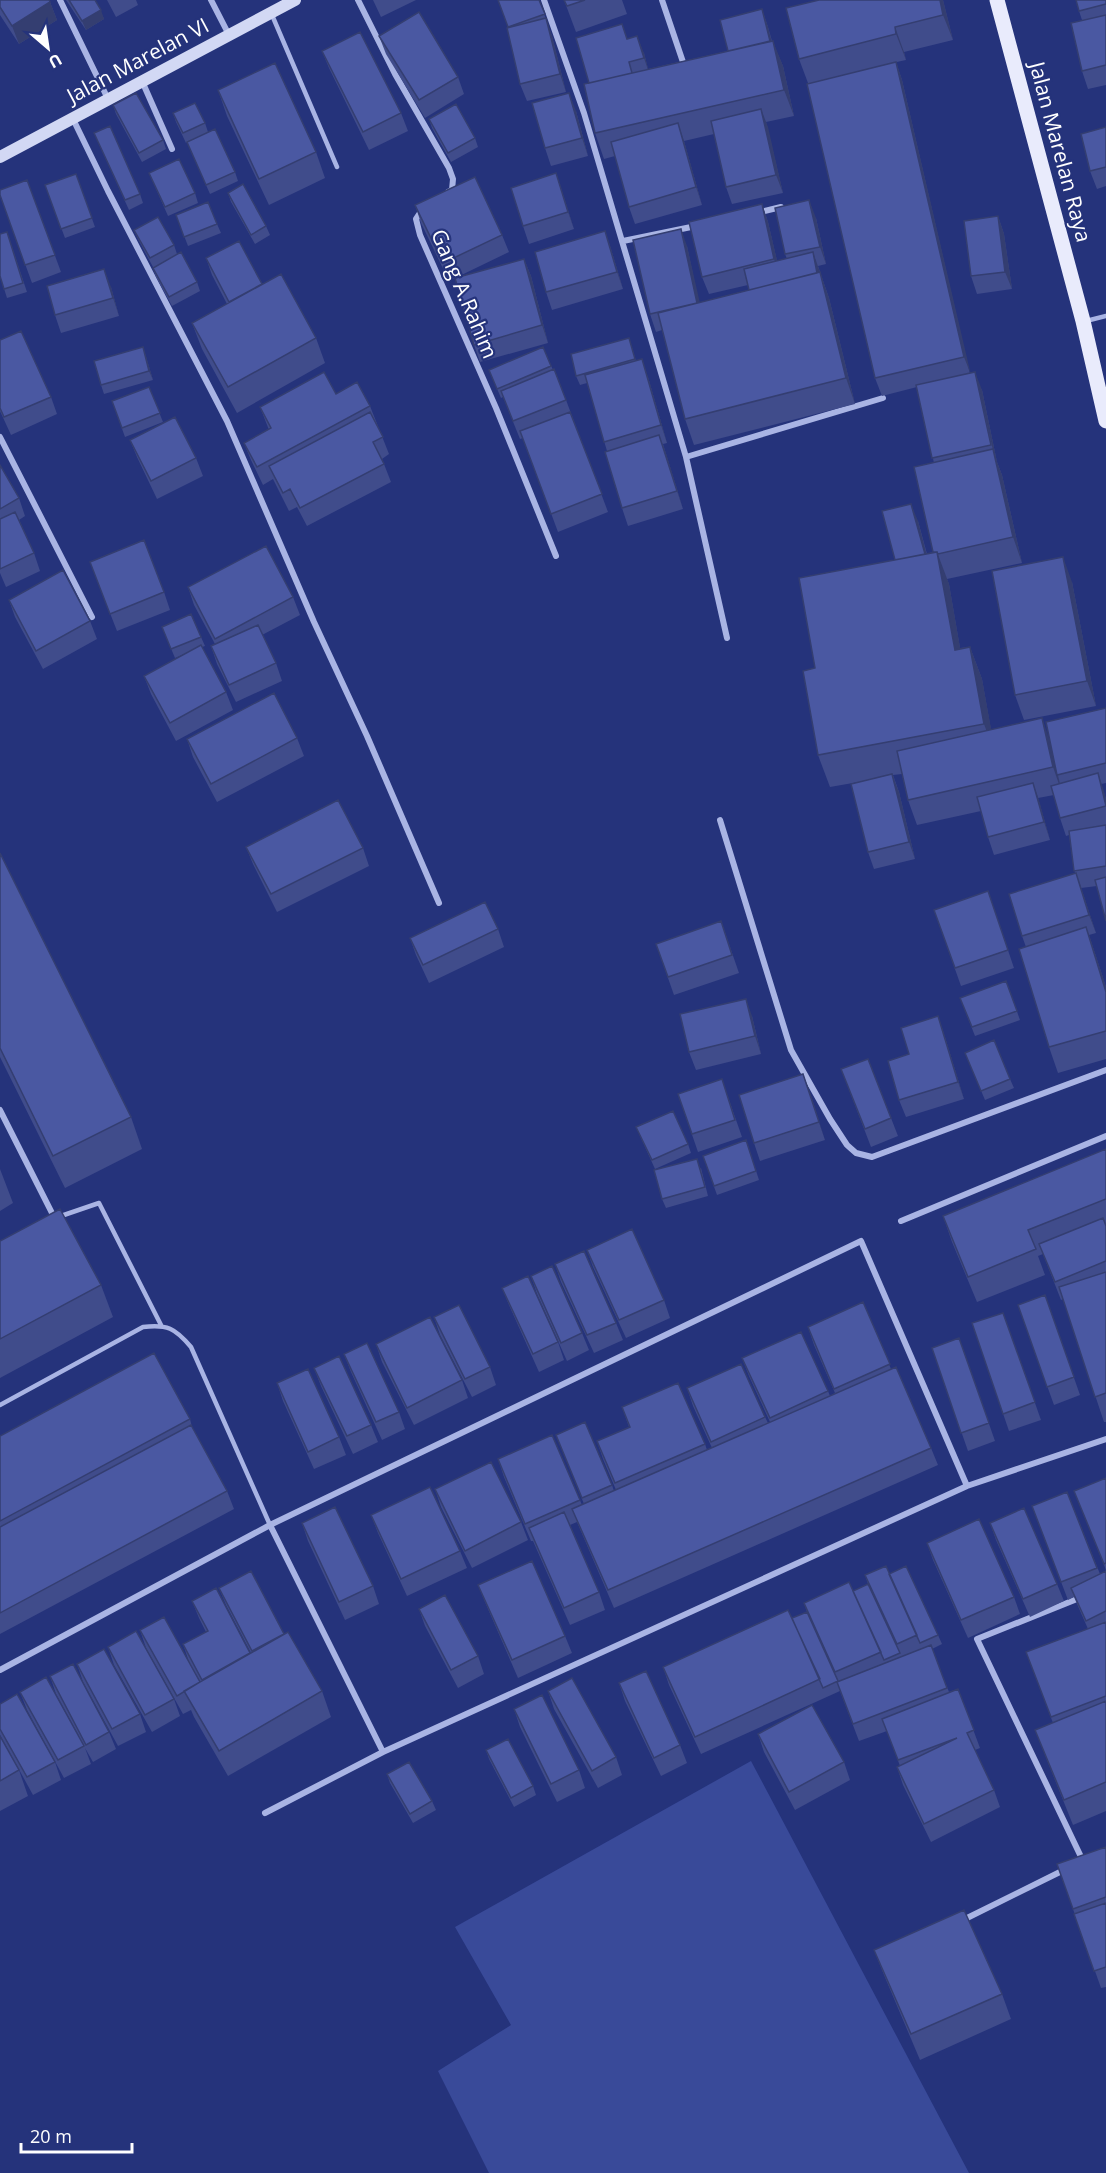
<svg xmlns="http://www.w3.org/2000/svg" width="1106" height="2173" font-family="'Open Sans',sans-serif">
<style>
.green{fill:#394a99}
.lines{fill:none;stroke-linecap:round;stroke-linejoin:round}
.lane{stroke:#a9b4e4;stroke-width:4.5}
.street{stroke:#a9b4e4;stroke-width:6}
.secondary{stroke:#d2d8f4;stroke-width:12}
.primary{stroke:#e9ebfc;stroke-width:15}
.wall{fill:#404c8b}
.shaded-wall{fill:#343e71}
.building{fill:#4a58a2;stroke:#343e71;stroke-width:1.5}
.labels{text-anchor:middle;stroke-width:4.5;stroke-linejoin:round;paint-order:stroke}
.street-label{font-size:21px;fill:#fff;stroke:#25337b}
</style>
<rect width="100%" height="100%" fill="#25337b"/>
<path class="green" d="M751,1761L969,2173H489L438,2071L511,2025L455,1927Z"/>
<g class="lines">
<path class="lane" d="M272,15L337,167
M1086,321L1106,316
M58,1217L99,1203L161,1325
M0,1405L143,1327C167,1324 175,1328 191,1347L270,1525"/>
<path class="street" d="M60,0L108,99
M211,0L229,35
M358,0L395,74L449,168L453,179L452,190L448,192
M544,0L584,113L686,457L883,398
M662,0L685,68
M142,81L172,149
M73,119L108,191L227,421L314,622L367,736L439,903
M422,210L416,219L420,235L496,408L556,556
M756,213L781,207
M623,241L696,226
M0,437L92,617
M686,457L727,638
M720,820L791,1050L830,1119L847,1145L856,1153L872,1157L1106,1070
M0,1110L55,1219
M901,1221L1106,1136
M270,1525L383,1752
M1082,1597L977,1639L1083,1861
M0,1670L270,1525L861,1241L967,1486
M265,1813L383,1752L967,1486L1106,1439
M961,1921L1068,1868"/>
<path class="secondary" d="M0,157L295,0"/>
<path class="primary" d="M997,0L1083,321L1106,421"/>
</g>
<path class="wall" d="M0,0L50,2L57,20L19,44L0,15Z
M66,0H95L104,19L86,30Z
M107,0H136L138,5L116,17Z
M373,0H416L381,17Z
M539,0L552,36L566,92L527,101L520,84L507,28Z
M564,0H622L627,14L576,32Z
M819,0H943L953,40L904,52L906,60L892,63L896,62L902,80L970,374L982,390L997,462L1002,475L1022,563L947,579L949,584L960,648L970,647L982,679L991,730L1050,741L1106,708V783L1101,784L1106,799V921L1097,886L1081,888L1096,933L1089,935L1106,987V1059L1058,1073L1049,1047L1026,947L1022,936L1075,873L1069,835L1066,836L1060,818L1054,795L1038,798L1050,840L994,855L988,837L981,811L917,825L908,800L902,774L893,775L899,792L915,859L874,869L868,852L870,780L830,787L818,755L815,668L895,560L918,521L927,554L933,552L934,463L917,387L882,396L875,378L808,83L799,59Z
M1106,0V85L1088,89L1082,71V20L1079,11Z
M762,9L768,27L772,41L783,66L794,116L766,122L783,193L732,204L726,187L714,134L684,141L702,205L635,224L629,207L615,156L604,159L595,133L589,83L627,38L644,53L648,69L728,51Z
M379,36L458,77L464,94L425,118L386,54Z
M322,51L401,113L408,131L369,150L329,68Z
M218,90L316,152L325,178L269,205L227,116Z
M113,105L163,140L166,149L142,162L116,114Z
M576,111L588,156L551,166L545,148Z
M173,113L205,123L208,132L235,172L238,181L210,194L187,142L186,143L176,122Z
M429,119L475,138L478,147L451,162L432,128Z
M1106,127V186L1097,189L1090,171Z
M94,133L140,194L143,203L129,210Z
M149,173L195,193L198,203L168,216Z
M556,173L574,229L529,244L523,226Z
M76,174L95,227L65,238L45,185Z
M27,180L61,272L32,283L0,195Z
M228,193L266,226L270,235L255,244L231,202Z
M762,204L768,222L777,261L787,259L785,254L816,218L826,264L818,266L829,298L855,404L694,445L685,419L662,330L656,332L650,314L687,246L699,303L749,290L748,285L709,294L702,277Z
M415,205L502,235L509,252L449,281L421,223Z
M176,215L217,224L221,233L188,246Z
M998,216L1004,234L1012,289L977,294L971,276Z
M134,230L174,245L177,254L197,282L200,291L172,306L156,277L153,268V267L138,239Z
M605,231L611,249L623,289L552,310L546,292Z
M10,241L27,292L7,298L0,276Z
M206,258L262,284L316,338L325,363L237,413L202,349L192,323L227,304L212,275Z
M524,259L531,276L548,343L480,362L474,345Z
M111,287L119,316L61,333L55,315Z
M629,338L636,361L648,377L667,443L663,444L683,509L628,526L622,508L607,451L587,383L580,385L576,376Z
M0,340L51,397L57,414L11,435L0,411Z
M143,347L153,380L104,394L101,385Z
M543,347L566,400L608,512L558,532L523,438L520,439L503,397L501,398L489,370Z
M149,387L163,422L125,437L112,401Z
M336,394L370,406L389,454L382,459L391,482L307,526L297,507L289,511L273,479L263,485L251,460L244,443L269,430L260,407Z
M130,440L196,458L203,476L157,499L137,457Z
M0,465L19,498L25,516L19,520L34,553L40,571L6,587L0,573Z
M90,562L164,592L170,610L117,631Z
M1072,582L1096,706L1024,720L1015,695Z
M188,587L293,597L300,615L262,635L276,663L282,681L236,702L217,664L211,646L215,644L194,605Z
M9,600L90,621L97,639L43,669L15,617Z
M162,627L201,637L205,646L202,647L226,692L233,710L176,741L151,694L144,676L187,653L175,658Z
M297,738L304,756L217,802L193,757L187,739Z
M246,847L363,848L369,866L277,912L253,864Z
M0,853L131,1117L142,1149L65,1188L0,1057Z
M988,891L1014,968L961,986L934,910Z
M721,921L739,973L674,995L656,944Z
M498,929L504,947L429,983L416,955L410,938Z
M1006,981L1020,1020L975,1036L960,998Z
M752,1016L761,1054L696,1070L689,1052Z
M938,1016L944,1034L964,1099L906,1117L899,1100L909,1054Z
M965,1053L1010,1079L1014,1088L985,1100Z
M803,1074L825,1140L760,1161L754,1143Z
M848,1087L891,1118L898,1136L871,1147Z
M678,1094L728,1097L742,1137L698,1152Z
M636,1127L688,1144L691,1153L655,1169Z
M746,1140L759,1180L717,1195L703,1156Z
M1106,1149V1422H1104L1063,1299L1061,1300L1043,1254L1038,1256L1045,1275L977,1302L952,1242L943,1216Z
M701,1168L708,1196L666,1208L662,1199Z
M0,1169L13,1203L0,1211Z
M0,1241L101,1285L113,1317L0,1378Z
M587,1250L664,1300L670,1318L626,1338L593,1267Z
M555,1264L616,1323L623,1340L594,1353L561,1282Z
M531,1276L582,1333L589,1350L567,1361L537,1294Z
M502,1288L558,1342L564,1360L539,1372L509,1305Z
M1045,1295L1080,1395L1054,1405L1018,1305Z
M863,1302L891,1369L931,1448L938,1465L614,1608L577,1522L570,1525L599,1592L605,1610L570,1625L533,1541H531L504,1477L498,1459L552,1435L582,1505L584,1504L556,1435L612,1485L614,1491L616,1490L603,1459L597,1441L629,1427L622,1407L705,1444L707,1450L712,1448L693,1406L687,1388L765,1417L768,1423L770,1422L749,1376L742,1358L828,1391L830,1396L835,1393L814,1345L808,1327Z
M1003,1313L1041,1420L1009,1431L972,1323Z
M434,1317L490,1367L496,1385L472,1397L440,1335Z
M959,1338L995,1441L968,1451L932,1348Z
M376,1344L462,1380L468,1398L414,1425L382,1362Z
M344,1354L399,1412L405,1429L382,1440L351,1372Z
M314,1368L371,1425L378,1442L353,1454L321,1386Z
M277,1383L339,1437L346,1455L314,1469L283,1401Z
M190,1419L192,1427L227,1491L234,1509L0,1634V1436Z
M1106,1478V1570L1074,1491Z
M435,1489L521,1522L528,1540L472,1568L441,1507Z
M1067,1492L1100,1574L1106,1571V1811L1073,1825L1035,1730L1053,1723L1026,1652L1088,1629L1074,1597L1068,1600L1032,1506Z
M371,1515L460,1551L467,1568L407,1596L378,1533Z
M302,1523L373,1586L379,1604L345,1620L308,1541Z
M990,1523L1057,1584L1064,1601L1030,1617L996,1540Z
M927,1543L1014,1597L1020,1614L968,1638L933,1560Z
M889,1574L938,1635L942,1644L932,1649L949,1692L958,1689L980,1748L975,1750L994,1790L1000,1807L931,1842L903,1785L897,1767L900,1766L887,1731L859,1741L840,1691L701,1754L669,1685L663,1667L807,1612L804,1603L853,1591L868,1584L865,1575Z
M478,1585L565,1636L572,1653L518,1678L485,1602Z
M219,1588L283,1634L322,1691L331,1717L228,1776L194,1717L191,1710L183,1714L146,1648L140,1630L200,1682L189,1662L183,1644L206,1632L199,1618L192,1601L251,1653L226,1605Z
M419,1609L478,1656L484,1674L458,1688L425,1626Z
M108,1647L174,1699L180,1716L152,1732L114,1665Z
M77,1664L140,1714L146,1732L118,1746L83,1682Z
M50,1676L109,1732L116,1749L93,1762L85,1748L91,1764L64,1778L27,1710L20,1692L79,1736L56,1694Z
M619,1683L680,1745L687,1763L661,1776L625,1701Z
M548,1691L616,1757L622,1775L598,1788L554,1709Z
M0,1704L55,1762L61,1780L33,1795L0,1735Z
M514,1709L579,1770L585,1788L557,1802L520,1727Z
M758,1734L844,1762L850,1780L795,1810L764,1752Z
M0,1736L19,1770L28,1796L0,1811Z
M486,1750L533,1786L536,1795L514,1807L489,1759Z
M387,1774L432,1801L436,1810L413,1823L390,1783Z
M1106,1847V1987L1101,1988L1057,1864Z
M874,1950L1002,1994L1011,2019L920,2060L884,1975Z"/>
<path class="shaded-wall" d="M940,0H943L953,40L943,15Z
M50,2L57,20L19,44L12,26Z
M762,9L768,27L777,63L771,45Z
M101,10L104,19L86,30L82,21Z
M546,18L552,36L566,92L560,74Z
M895,27L904,52L906,60L896,34Z
M637,36L644,53L650,76L644,58Z
M773,41L783,66L794,116L784,90Z
M896,62L902,80L971,375L964,357Z
M569,93L576,111L588,156L582,138Z
M761,109L768,127L783,193L776,175Z
M678,123L684,141L702,205L696,187Z
M556,173L562,191L574,229L568,212Z
M809,200L816,218L826,264L820,247Z
M762,204L768,222L781,277L774,259Z
M998,216L1004,234L1012,289L1005,272Z
M681,229L687,246L704,321L697,303Z
M605,231L611,249L623,289L617,272Z
M813,252L829,298L855,404L846,378L818,276Z
M524,259L531,276L548,343L542,325Z
M104,269L111,287L119,316L113,298Z
M143,347L146,356L153,380L149,371Z
M642,359L648,377L667,443L661,425Z
M975,372L982,390L997,462L1002,475L1022,563L1013,537Z
M659,435L666,453L683,509L677,491Z
M911,504L918,521L933,579L927,561Z
M937,552L949,584L966,682L955,650Z
M1063,557L1072,582L1096,706L1087,681Z
M970,647L982,679L996,756L984,724Z
M1042,718L1051,744L1062,793L1053,767Z
M1098,773L1104,791L1106,799V805Z
M892,774L899,792L915,859L909,842Z
M1033,783L1039,800L1050,840L1044,822Z
M1076,873L1082,890L1096,933L1089,915Z
M1086,927L1095,953L1106,987V992Z
M746,999L752,1016L761,1054L755,1036Z
M938,1016L944,1034L964,1099L958,1082Z
M803,1074L810,1092L825,1140Z"/>
<path class="building" d="M0,0H49L50,2L12,26L0,7Z
M69,0H95L101,10L82,21Z
M498,0H539L545,14L508,27Z
M564,0H585L567,6Z
M819,0H940L943,15L895,27L896,34L799,59L786,8Z
M1076,0H1106V4L1079,11Z
M762,9L770,41L728,51L720,20Z
M419,12L458,77L419,100L379,36Z
M1106,15V65L1082,71L1071,23Z
M546,18L560,74L520,84L507,28Z
M622,24L627,39L637,36L644,58L629,62L632,73L589,83L576,38Z
M360,32L401,113L363,132L322,51Z
M773,41L784,90L595,133L584,84Z
M896,62L964,357L875,378L807,84Z
M275,63L316,152L259,179L218,90Z
M136,93L163,140L139,153L113,105Z
M569,93L582,138L545,148L532,103Z
M195,103L205,123L183,133L173,113Z
M456,104L475,138L448,153L429,119Z
M761,109L776,175L726,187L711,121Z
M678,123L696,187L629,207L611,142Z
M110,126L140,194L125,200L94,133Z
M1106,127V167L1090,171L1081,134Z
M215,129L235,172L206,185L187,142Z
M179,159L195,193L165,207L149,173Z
M556,173L568,212L523,226L511,188Z
M76,174L92,218L61,229L45,185Z
M475,177L502,235L443,263L415,205Z
M27,180L55,255L25,265L0,195V190Z
M243,184L266,226L251,235L228,193Z
M809,200L820,247L785,254L775,208Z
M208,202L217,224L184,237L176,215Z
M762,204L774,259L702,277L689,222Z
M998,216L1005,272L971,276L964,221Z
M158,217L174,245L150,258L134,230Z
M681,229L697,303L650,314L633,240Z
M605,231L617,272L546,292L535,252Z
M7,232L23,283L4,289L0,276V234Z
M239,241L262,284L229,302L206,258Z
M181,252L197,282L169,297L153,268Z
M813,252L817,273L749,290L744,269Z
M524,259L542,325L474,345L455,278Z
M104,269L113,298L55,315L47,286Z
M820,272L846,378L685,419L658,313Z
M281,274L316,338L228,387L192,323Z
M21,331L51,397L4,417L0,408V340Z
M629,338L635,359L576,376L571,354Z
M143,347L149,371L101,385L94,361Z
M543,347L551,366L497,389L489,370Z
M642,359L661,425L604,442L585,375Z
M554,369L566,400L513,421L501,391Z
M324,372L336,394L357,382L370,406L257,467L244,443L271,428L260,407Z
M975,372L991,445L932,458L916,385Z
M149,387L160,413L122,428L112,401Z
M370,412L383,437L373,442L384,464L300,508L290,489L283,493L269,466Z
M570,412L602,494L551,514L520,431Z
M175,417L196,458L151,481L130,440Z
M659,435L677,491L622,508L605,452Z
M993,449L1013,537L938,554L937,552H933L914,467Z
M0,465L19,498L0,509Z
M911,504L925,554L895,560L882,511Z
M15,512L34,553L0,569V519Z
M144,540L164,592L110,614L90,562Z
M266,546L293,597L215,639L188,587Z
M937,552L955,650L970,647L984,724L818,755L803,671L815,668L799,578Z
M1063,557L1087,681L1015,695L992,571Z
M63,570L90,621L36,651L9,600Z
M191,614L201,637L171,649L162,627Z
M258,625L276,663L229,685L211,646Z
M201,645L226,692L170,723L144,676Z
M274,693L297,738L211,784L187,739Z
M1106,708V763L1057,775L1046,722Z
M1042,718L1053,767L908,800L897,751Z
M1098,773L1106,806L1060,818L1051,786Z
M892,774L909,842L868,852L851,784Z
M1033,783L1044,822L988,837L977,797Z
M338,800L363,848L271,894L246,847Z
M1106,825V866L1074,871L1069,831Z
M0,853L131,1117L53,1156L0,1048Z
M1076,873L1089,915L1022,936L1009,894Z
M1106,877V921L1095,880Z
M988,891L1008,950L955,968L934,910Z
M485,902L498,929L423,965L410,938Z
M721,921L732,955L668,977L656,944Z
M1086,927L1106,992V1031L1049,1047L1019,949Z
M1006,981L1017,1011L972,1027L960,998Z
M746,999L755,1036L689,1052L680,1014Z
M938,1016L958,1082L899,1100L888,1061L909,1054L901,1028Z
M994,1040L1010,1079L981,1091L965,1053Z
M868,1059L891,1118L865,1129L841,1069Z
M803,1074L819,1122L754,1143L739,1095Z
M722,1079L735,1120L692,1134L678,1094Z
M673,1111L688,1144L652,1160L636,1127Z
M746,1140L756,1171L714,1186L703,1156Z
M1106,1149V1199L1028,1230L1036,1249L968,1277L943,1216Z
M697,1159L705,1187L662,1199L654,1170Z
M60,1209L101,1285L0,1339V1241Z
M1103,1218L1106,1226V1261L1055,1282L1039,1244Z
M632,1229L664,1300L619,1320L587,1250Z
M584,1251L616,1323L587,1335L555,1264Z
M552,1266L582,1333L561,1343L531,1276Z
M1106,1272V1393L1095,1397L1059,1287Z
M528,1276L558,1342L533,1354L502,1288Z
M1045,1295L1074,1377L1047,1387L1018,1305Z
M863,1302L890,1364L834,1389L808,1327Z
M459,1305L490,1367L465,1379L434,1317Z
M1003,1313L1035,1402L1003,1414L972,1323Z
M430,1317L462,1380L407,1408L376,1344Z
M801,1332L828,1391L770,1418L742,1358Z
M959,1338L989,1423L961,1433L932,1348Z
M367,1343L399,1412L376,1422L344,1354Z
M154,1353L190,1419L0,1521V1436Z
M339,1356L371,1425L347,1436L314,1368Z
M741,1364L765,1417L711,1442L687,1388Z
M896,1367L931,1448L608,1590L572,1509Z
M308,1369L339,1437L308,1452L277,1383Z
M678,1383L705,1444L615,1483L597,1441L630,1427L622,1407Z
M585,1422L612,1485L582,1498L556,1435Z
M191,1425L227,1491L0,1613V1527Z
M552,1435L580,1500L525,1524L498,1459Z
M491,1462L521,1522L465,1551L435,1489Z
M1106,1478V1563L1104,1564L1074,1491Z
M430,1487L460,1551L401,1579L371,1515Z
M1067,1492L1097,1568L1061,1582L1032,1506Z
M335,1507L373,1586L339,1602L302,1523Z
M1024,1508L1057,1584L1023,1599L990,1523Z
M564,1512L599,1592L564,1608L529,1528Z
M979,1519L1014,1597L961,1620L927,1543Z
M532,1561L565,1636L512,1660L478,1585Z
M886,1566L917,1635L897,1644L865,1575Z
M906,1566L938,1635L920,1643L889,1574Z
M251,1571L284,1634L252,1651L219,1588Z
M1106,1571V1611L1086,1621L1071,1588Z
M849,1582L881,1652L835,1672L804,1603Z
M868,1584L900,1653L884,1660L853,1591Z
M216,1588L250,1653L202,1680L183,1644L208,1631L192,1601Z
M445,1595L478,1656L451,1670L419,1609Z
M788,1610L820,1679L695,1737L663,1667Z
M807,1612L838,1681L823,1688L792,1618Z
M164,1617L200,1682L177,1696L140,1630Z
M1106,1622V1696L1051,1717L1026,1652Z
M136,1631L174,1699L145,1715L108,1647Z
M288,1632L322,1691L219,1751L184,1691Z
M931,1645L947,1688L853,1724L837,1682Z
M104,1649L140,1714L112,1729L77,1664Z
M73,1664L109,1732L86,1745L50,1676Z
M646,1671L680,1745L654,1758L619,1683Z
M46,1677L84,1746L58,1760L20,1692Z
M572,1678L616,1757L592,1771L548,1691Z
M958,1689L974,1730L967,1733L994,1790L924,1824L897,1767L957,1738L898,1760L882,1719Z
M17,1694L55,1762L27,1777L0,1729V1704Z
M542,1695L579,1770L551,1784L514,1709Z
M1106,1701V1782L1064,1800L1035,1730Z
M812,1705L844,1762L789,1792L758,1734Z
M0,1736L19,1770L0,1781Z
M508,1739L533,1786L511,1798L486,1750Z
M409,1762L432,1801L410,1814L387,1774Z
M1106,1847V1897L1073,1909L1057,1864Z
M1106,1903V1967L1094,1971L1074,1914Z
M964,1910L1002,1994L911,2034L874,1950Z"/>
<g class="labels">
<g class="street-label">
<text transform="translate(138 61) rotate(-28)" y="7">Jalan Marelan VI</text>
<text transform="translate(1060 152) rotate(75)" y="7">Jalan Marelan Raya</text>
<text transform="translate(464 294) rotate(67)" y="7">Gang A.Rahim</text>
</g>
</g>
<g transform="translate(48 48) rotate(151)" stroke="#25337b" stroke-width="4.5" paint-order="stroke">
<path d="M0-4.5L10 22L0 15L-10 22Z" fill="#ffffff"/>
<text y="-9" font-size="16" font-weight="bold" text-anchor="middle" fill="#ffffff">U</text>
</g>
<path d="M21 2143v9h111v-9" fill="none" stroke="#ffffff" stroke-width="3"/>
<text x="30" y="2143" font-size="18" fill="#ffffff" stroke="#25337b" stroke-width="4.5" paint-order="stroke">20 m</text>
</svg>
